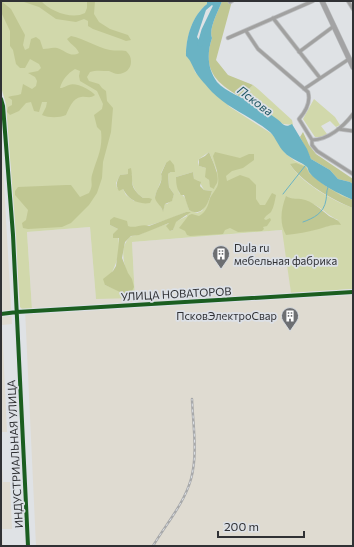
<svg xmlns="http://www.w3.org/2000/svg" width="354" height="547" font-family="Commissioner,sans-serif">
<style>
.industrial{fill:#dfdbd1}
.green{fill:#d1d8ab;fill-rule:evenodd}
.forest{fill:#c0c792}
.water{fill:#6ab3c4;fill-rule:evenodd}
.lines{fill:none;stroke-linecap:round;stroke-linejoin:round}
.stream{stroke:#6ab3c4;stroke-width:1}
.river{stroke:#6ab3c4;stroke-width:5}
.street-casing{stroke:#bdbfc1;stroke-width:4.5}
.primary-casing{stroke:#bdbfc1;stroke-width:6}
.street{stroke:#a1a1a0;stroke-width:3}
.primary{stroke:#a3a3a4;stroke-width:5}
.rail-casing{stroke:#a8a9aa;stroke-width:2.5}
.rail{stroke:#dde1e7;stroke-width:1;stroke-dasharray:3;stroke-linecap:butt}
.cycleway-casing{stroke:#dde1e7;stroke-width:6}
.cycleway{stroke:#1b5e20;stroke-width:4}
.labels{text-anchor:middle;stroke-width:3.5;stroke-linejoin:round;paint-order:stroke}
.poi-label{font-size:11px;fill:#303134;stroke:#dde1e7;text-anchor:start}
.street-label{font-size:11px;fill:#303134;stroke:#dde1e7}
.water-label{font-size:12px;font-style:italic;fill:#215865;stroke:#dde1e7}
</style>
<rect width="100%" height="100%" fill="#dfe2e5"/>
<path class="industrial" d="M1,149H2L12,324L2,325L7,432H1Z
M90,227L96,298L135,297L132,242L283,230L291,292L353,289V546H36L25,309L32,308L27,232Z
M1,450L3,482H10L12,529H2L3,546H1Z"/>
<path class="green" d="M1,1H207V4C192,16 186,38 186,56L192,61L195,72L230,107L269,132L273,135L285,153L295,161L306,166L310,173L340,194L353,200C338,198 323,182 310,174C304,170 296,167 290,164C300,182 333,201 353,208V289L291,293L282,230L132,242L135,298L96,299L90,227L27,232L32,309H22L20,307L6,104L1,87ZM209,152L217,171L210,183L206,173V168L199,166L198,162L199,159ZM166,163L174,172H171L168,174L169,187L174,194L172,200L167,204H165L163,211L155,196L162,178L161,173ZM193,172L194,180L199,181L204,190L212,191L210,198L202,211L197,213L189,210C187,202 186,196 179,193L176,177ZM132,174C131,185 134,191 143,198H149L134,201L126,195L123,189L117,188L116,183L120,175ZM286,197C295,201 309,201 317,206C325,211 329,216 338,220L327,226L309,231ZM186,212L187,216L175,222L173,230L170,231V223C161,226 151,229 141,234C138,235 133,235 130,237C120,246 123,262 127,272C132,282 135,283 130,295L105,285C115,268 123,252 117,232L118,229L110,225C118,226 125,226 132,228C144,229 175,217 186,212Z
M253,85L258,89L292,120L293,125L283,124L259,106L246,100L248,90Z
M314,99L335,117L340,125L336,127L330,121L321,126L327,134L323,137H315L303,119Z"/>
<path class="forest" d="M1,1L11,9L25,35L23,45L25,50L29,48L31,39L36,37L40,40L43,49C48,49 52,47 57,48C65,50 70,58 79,53C77,47 71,45 67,39L71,36C85,39 96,47 110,50C115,51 121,50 126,51C130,55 131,57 131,62C131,69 125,74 118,74C115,74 112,72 109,71C103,71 95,70 90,72L87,77L89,81L99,84L102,88L106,91L107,101L113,108L111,132L103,162L102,178L97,193L89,205L71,223L62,227L28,229L23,228L22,223L26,220L28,210L15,195V191L18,187L66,185H71L80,197L89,193C94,184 90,183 92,175C97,158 103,149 101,131L97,127L94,115L102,109L103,104L97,91L80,81L79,76L80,71L75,69C68,73 62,80 60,88C64,88 65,86 69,85C76,82 91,90 95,95C90,99 87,96 81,97C73,98 69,108 66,115C59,118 49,118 42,115L46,107L47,102H42L39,112L34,111L31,102L26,103L19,111L10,115L7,112L8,107L12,105V100L8,97C13,95 17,96 21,94L23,84L32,89L36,86L37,81L35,77L28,73L38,71L41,68L39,64L30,59L25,68H20L16,64L13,50L10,46V31L1,12Z
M21,1H41C50,11 72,20 85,13L87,8V1H95L94,14L99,22L110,29L128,35L131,40L126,41L121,39L93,29L88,26V21L84,19L76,22L56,19L39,7Z
M222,1H232L216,60L228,75L253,85L248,90L246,100C218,85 201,72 212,38C208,29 219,10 222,1Z
M303,132L309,145L316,154L353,179V184L350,182L338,179L330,170L311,159L300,137Z
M209,152C212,160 220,175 217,183C216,185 214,187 214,189L210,187L209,180L205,177L206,168L199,166V159L205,156Z
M215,152L240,158L249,154H254V160L243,168L232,171L226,176L227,181L240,175L249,178L256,185V199L260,205H265L272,193L276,195C275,200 274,207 271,212C268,215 266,215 264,219L266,220L270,218L271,220L267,226L263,227L264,229L262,231L238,232L230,228L225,230L223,234L190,236L187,235L185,231L179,228L189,215L192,214L199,216C206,212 208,206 210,198C212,194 215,191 217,187C221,178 215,165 213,156Z
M170,160L174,165L175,172H171L168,174L169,187L174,194L172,201L165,204L163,212C162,206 156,203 155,198C155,190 164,182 161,174L166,163Z
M296,163L306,167L309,173L327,187L342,196L353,200V208C334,201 300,181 290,164Z
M131,168C134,183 128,186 143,198H149L152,199L150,203C138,205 128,199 123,189L119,191C115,185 117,181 120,175L128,174V169Z
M193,172L194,179L201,182L200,186L204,190L212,191C209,202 203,218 189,210L184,195H181C177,190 176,184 176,177Z
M286,196C293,200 295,198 301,199C313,201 320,209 329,216C334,219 338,219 341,225C332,224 327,227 319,229C308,232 297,234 286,235C279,223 281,209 286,196Z
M186,212H191L176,222L173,230L170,231L166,226L169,223L139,235L131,236L125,242L122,258L128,273L132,279L134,287L130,295L120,292L105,285L103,279L113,271L116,266L119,242V238H113V234L118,229L110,225V220L114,217L127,221L128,226C135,229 142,223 149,226Z"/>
<path class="water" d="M207,1H222C219,10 208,29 212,38C207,53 207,68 217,82C226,93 248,99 259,107C265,110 271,115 277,119C282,122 284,129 292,124L307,149L311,159L330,170L338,179L350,182L353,184V200C340,194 318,184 309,172C308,170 308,168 307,167C302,162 290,159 284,152C278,146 276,138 270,132C252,117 229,109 212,92C207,86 199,78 195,71C192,65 191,61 186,56C186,37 192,16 207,4ZM212,5L214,7L215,9L205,25V34L199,40L197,37L206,10Z"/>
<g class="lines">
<path class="stream" d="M283,194L305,166
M303,222C314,218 324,213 326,200C327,195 326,192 328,187"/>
<path class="river" d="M200,44L204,30L218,1"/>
<g class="street-casing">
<path id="street" d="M348,1L353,9
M230,2L232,1
M273,18L320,78
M246,31L258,49L308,92C311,102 306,111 299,119L312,140C328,140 343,127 353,114
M228,38L313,1
M299,52L334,26
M304,89L349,59
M1,99L3,106L13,235L28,546
M338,129L353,131
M312,140V145L317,151L353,174
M1,314L17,312L353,292"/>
</g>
<g class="primary-casing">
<path id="primary" d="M322,1L353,67"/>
</g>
<use href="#street" class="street"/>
<use href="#primary" class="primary"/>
<g class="rail-casing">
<path id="rail" d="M153,546C166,524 184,504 191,479C198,454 193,425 192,399"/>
</g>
<use href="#rail" class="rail"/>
<g class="cycleway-casing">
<path id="cycleway" d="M1,99L3,106L13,235L28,546
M1,314L17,312L353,292"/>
</g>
<use href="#cycleway" class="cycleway"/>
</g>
<defs>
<g id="building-pin" transform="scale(0.9)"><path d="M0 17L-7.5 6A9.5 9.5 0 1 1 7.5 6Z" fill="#6d6f72" stroke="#dde1e7"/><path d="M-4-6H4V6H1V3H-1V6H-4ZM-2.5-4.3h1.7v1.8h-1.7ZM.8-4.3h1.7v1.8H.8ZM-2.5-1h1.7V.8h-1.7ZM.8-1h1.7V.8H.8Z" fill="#fff"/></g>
</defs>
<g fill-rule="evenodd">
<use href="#building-pin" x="221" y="254"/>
<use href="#building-pin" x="290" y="316"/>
</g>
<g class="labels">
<g class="poi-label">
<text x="234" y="252">Dula ru<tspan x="234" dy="13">мебельная фабрика</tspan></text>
<text x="277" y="320" text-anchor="end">ПсковЭлектроСвар</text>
</g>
<g class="street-label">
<text transform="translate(176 294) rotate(-3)" y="4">УЛИЦА НОВАТОРОВ</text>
<text transform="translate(15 454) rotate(-93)" y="4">ИНДУСТРИАЛЬНАЯ УЛИЦА</text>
</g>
<g class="water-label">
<text transform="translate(255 101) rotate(37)" y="4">Пскова</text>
</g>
</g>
<rect width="354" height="547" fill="none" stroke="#303134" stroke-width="4"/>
<path d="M218 531v6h86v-6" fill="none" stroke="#303134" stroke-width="2"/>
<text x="224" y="531" font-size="12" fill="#303134" stroke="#dde1e7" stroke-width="3" paint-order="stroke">200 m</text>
</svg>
